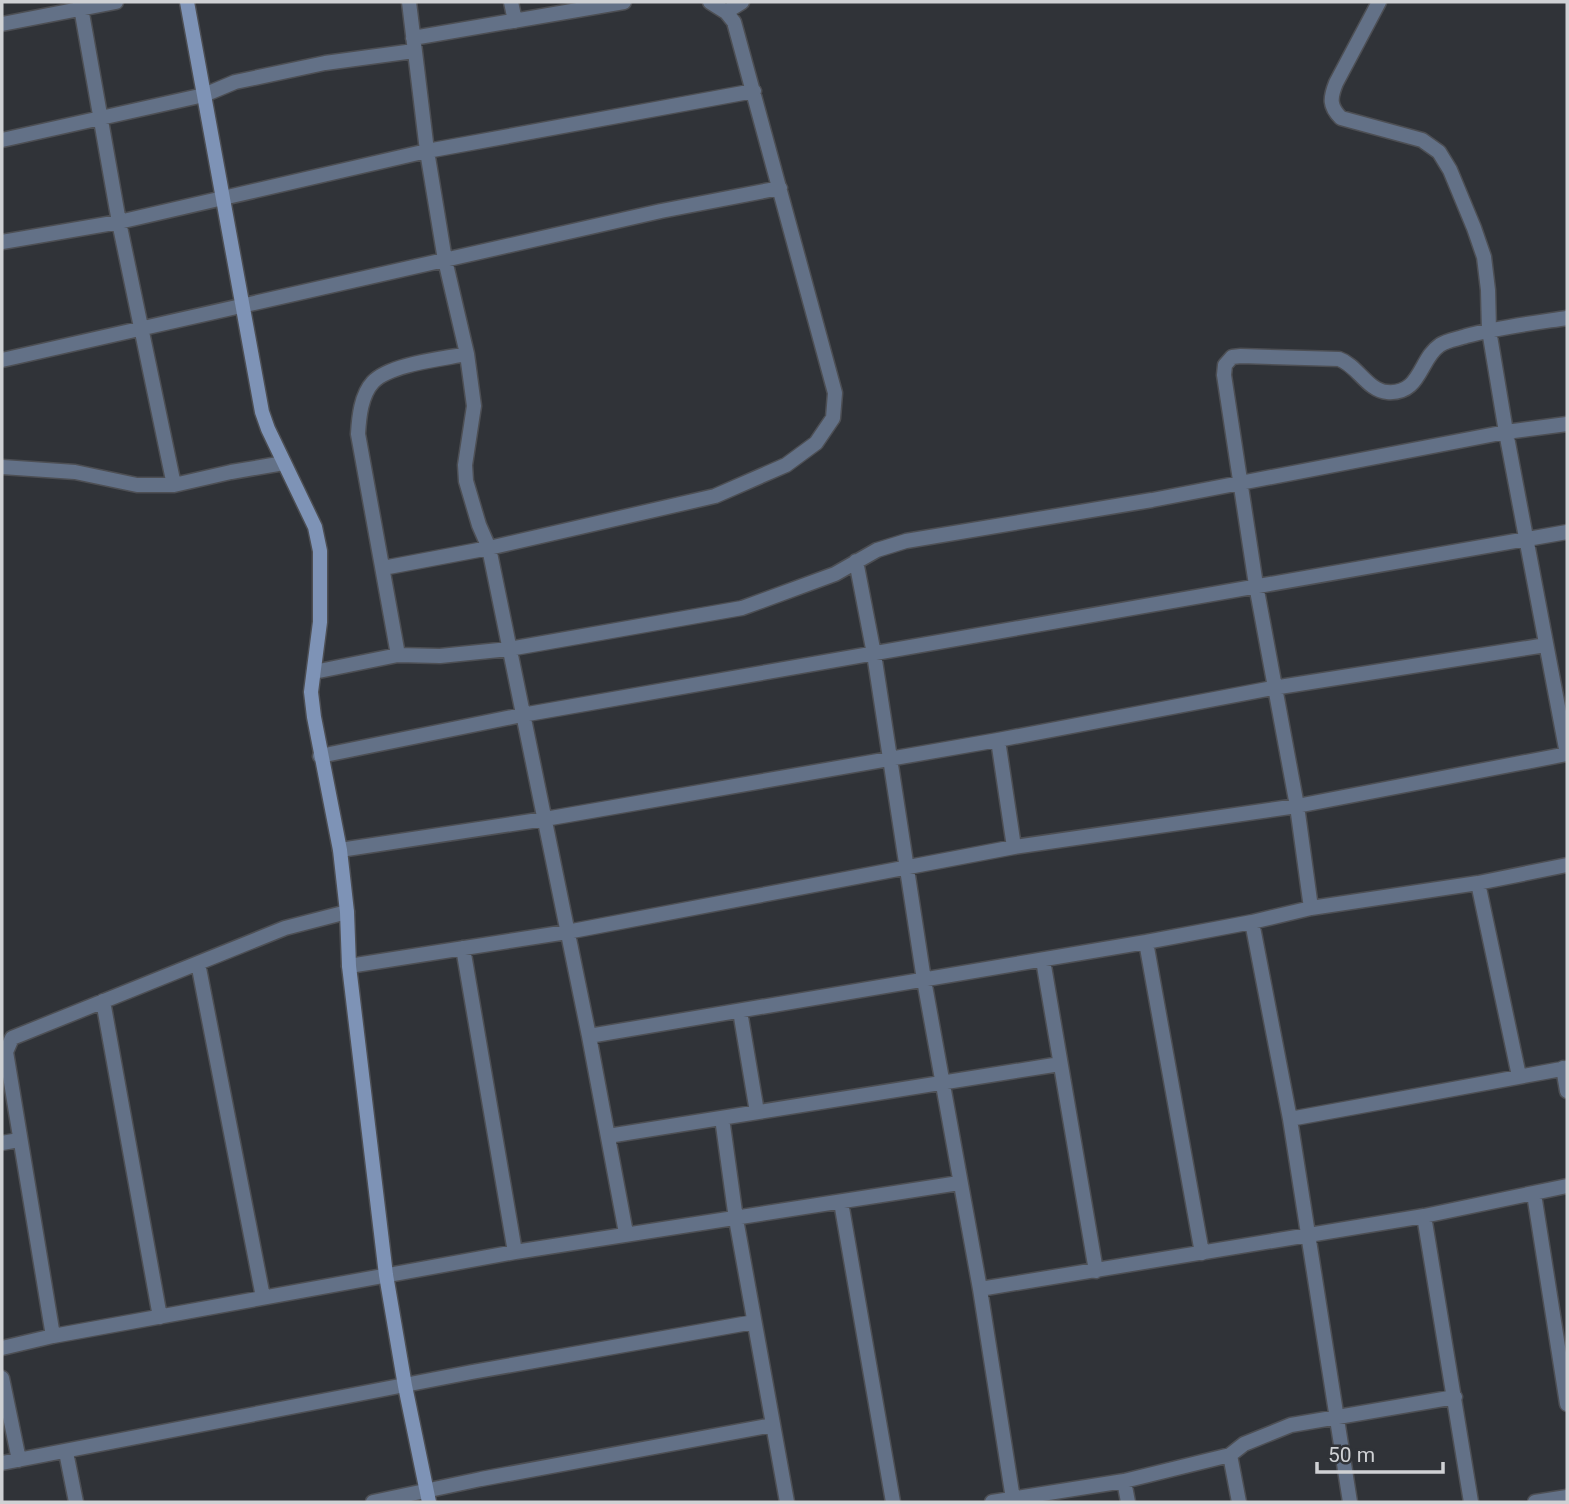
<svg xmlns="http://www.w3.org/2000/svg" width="1569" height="1504" font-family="Roboto,sans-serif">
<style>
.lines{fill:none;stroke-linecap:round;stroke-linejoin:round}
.street-casing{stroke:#4d4f54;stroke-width:17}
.secondary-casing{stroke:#4d4f54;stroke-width:17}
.street{stroke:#637187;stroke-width:14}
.secondary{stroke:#7e93b6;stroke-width:14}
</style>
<rect width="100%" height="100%" fill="#303338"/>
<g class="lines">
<g class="street-casing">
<path id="street" d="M80,2L119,222L174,485
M409,2L427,151L445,260L467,354L474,406L465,465L466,481L479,525L489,548L589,1036L626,1233
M511,2L515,21
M1379,2L1336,83C1330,98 1329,106 1341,118L1422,140L1439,152L1450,170L1474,228L1484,257L1488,290L1489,330L1506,432L1567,754
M726,12L742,2
M2,24L116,2
M413,38L624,2
M2,140L204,95L235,82L325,63L414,51
M2,242L119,222L427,151L754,91
M2,360L661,211L780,188
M2,467L75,472L137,485H174L231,472L284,463
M856,561L874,654L924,980L980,1289L1013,1499
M383,568L489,548L715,496L786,465L816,443L833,418L835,393L734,22L726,12L710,2
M398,655L358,434C359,417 361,395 373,382C390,364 442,359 467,354
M314,672L398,655L440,656L509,649L742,608L835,574L877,550L906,541L1152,500L1506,432L1567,424
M998,740L1014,847
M320,756L522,715L1567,532
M340,850L545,819L998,740L1273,688L1546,645
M1478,883L1519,1076
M1311,908L1297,806L1256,585L1224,375L1225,365L1232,357L1241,356L1339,359C1357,365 1368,391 1387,392C1421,395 1419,359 1440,345C1447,340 1458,339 1466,336C1499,327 1533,323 1567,318
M1252,922L1290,1119L1350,1502
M1146,942L1202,1253
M463,948L515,1252
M1043,960L1096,1271
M198,963L263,1297
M349,966L567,932L1014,847L1297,806L1567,754
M103,1001L160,1317
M740,1011L757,1112
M589,1036L1146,942L1252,922L1311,908L1478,883L1567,865
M1563,1068L1567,1091
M722,1118L736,1219L787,1502
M1290,1119L1567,1068
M608,1136L1060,1064
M2,1143L19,1140
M1534,1194L1567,1404
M841,1202L893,1502
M1424,1216L1471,1502
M980,1289L1424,1216L1567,1186
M53,1336L6,1052L12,1038L285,928L347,912
M2,1348L53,1336L515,1252L959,1183
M2,1378L19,1460
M66,1452L76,1502
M1230,1455L1239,1502
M2,1463L472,1372L754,1322
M1124,1481L1128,1502
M373,1502L481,1479L773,1425
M992,1502L1124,1481L1230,1455L1244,1444L1291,1425L1455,1397
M1535,1502L1567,1497"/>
</g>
<g class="secondary-casing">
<path id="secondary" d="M187,2L262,412L268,429L315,527L320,551V622L311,692L314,717L340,850L347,912L349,966L386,1275L405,1386L429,1502"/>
</g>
<use href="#street" class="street"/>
<use href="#secondary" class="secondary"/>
</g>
<rect width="1569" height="1504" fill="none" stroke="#cfd1d4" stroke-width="7"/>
<path d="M1317 1462v10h126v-10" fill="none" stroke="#cfd1d4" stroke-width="3.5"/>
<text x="1328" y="1462" font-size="21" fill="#cfd1d4" stroke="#303338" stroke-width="5" paint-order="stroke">50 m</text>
</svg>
